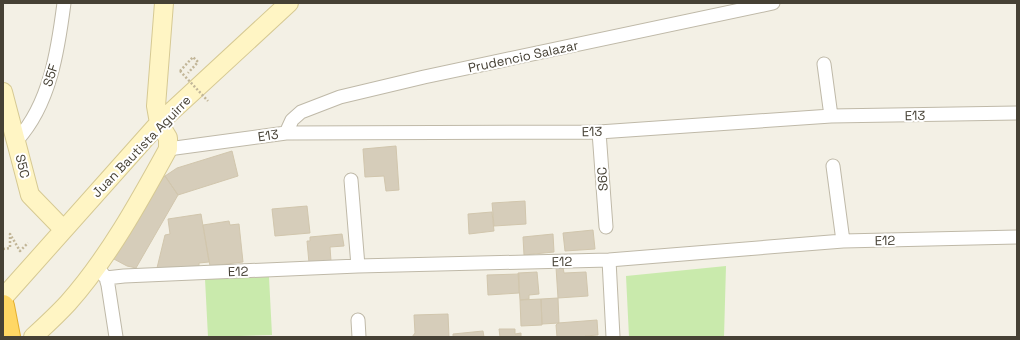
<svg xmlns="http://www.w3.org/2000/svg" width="1020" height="340" font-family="'Space Grotesk',sans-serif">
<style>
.green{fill:#c9eaac}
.building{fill:#d6cdba;stroke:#d1c6ad}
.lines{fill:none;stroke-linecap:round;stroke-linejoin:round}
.street-casing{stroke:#bfb9a8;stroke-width:15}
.secondary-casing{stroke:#d6c993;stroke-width:20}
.highway-casing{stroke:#e4af2f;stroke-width:24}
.path{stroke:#c2b698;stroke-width:2.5;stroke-dasharray:2 2;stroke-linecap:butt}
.street{stroke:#fff;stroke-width:13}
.secondary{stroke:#fff5c4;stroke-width:18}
.highway{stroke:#ffd765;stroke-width:22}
.path-bridge{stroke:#c2b698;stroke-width:2.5;stroke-dasharray:2 2;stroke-linecap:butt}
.labels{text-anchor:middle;stroke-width:4;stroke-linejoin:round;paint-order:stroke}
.street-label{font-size:13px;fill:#464135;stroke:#fff}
</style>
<rect width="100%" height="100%" fill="#f3f0e5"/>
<path class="green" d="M726,266L724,337H629L626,276Z
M269,277L272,335L208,337L205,279Z"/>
<path class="building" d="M396,146L399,190L386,191L384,176L365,177L363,149Z
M232,151L238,176L178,195L165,176L177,168Z
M165,176L178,195L136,268L127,266L112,258L156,182Z
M525,201L526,224L494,226L492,203Z
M307,206L310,233L275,236L272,209Z
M492,212L494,231L469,234L468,214Z
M201,214L209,262L199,263V266L157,268L165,235L170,234L168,219Z
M229,221L230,225L239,224L243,262L210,266L203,225Z
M593,230L595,249L565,251L563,233Z
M342,234L344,246L330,247L331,261L309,263L307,241H310V237Z
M553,234L554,252L524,255L523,237Z
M556,267H563L564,273L586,272L588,296L558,298Z
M537,272L539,294L529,295V299L520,300L518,273Z
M519,274V293L488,295L487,275Z
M558,298L559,323L542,324L541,299Z
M541,299L542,325L521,326L520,300Z
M448,314L449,337H412L415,333L414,315Z
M597,320L598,335L585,336V337H557L556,325L558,323Z
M499,329H515V334L521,333V337H500Z
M483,331L484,337H453V334Z"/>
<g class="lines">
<g class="street-casing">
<path id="street" d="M824,64L831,116
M599,132L606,227
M286,133L292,120L301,112L340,97L424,77L773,3
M17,140C50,104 58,50 64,3
M168,149L286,133L599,132L831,116L1017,113
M833,166L843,241
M351,180L358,266
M609,260L613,337
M101,272L106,278L108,285L116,337
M106,278L124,276L358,266L609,260L843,241L1017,237
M358,320L359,337"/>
</g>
<g class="secondary-casing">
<path id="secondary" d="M3,92L30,195L63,229
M3,298L159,123L289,3
M33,337C45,326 57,315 68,303C108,258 139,202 168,149V138L159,123L156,106L164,3"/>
</g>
<g class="highway-casing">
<path id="highway" d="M3,306L9,337"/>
</g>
<path class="path" d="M180,71L193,57L198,62L188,73
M3,249L10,248V234L20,251L28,243"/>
<use href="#street" class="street"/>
<use href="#secondary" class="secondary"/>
<use href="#highway" class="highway"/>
<path class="path-bridge" d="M180,71L208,101"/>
</g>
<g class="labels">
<g class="street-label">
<text transform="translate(523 56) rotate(-12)" y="5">Prudencio Salazar</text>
<text transform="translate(50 75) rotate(-72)" y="5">S5F</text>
<text transform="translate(915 115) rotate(-1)" y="5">E13</text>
<text transform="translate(592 131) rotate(-1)" y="5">E13</text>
<text transform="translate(268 135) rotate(-8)" y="5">E13</text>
<text transform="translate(141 146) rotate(-46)" y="5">Juan Bautista Aguirre</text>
<text transform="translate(23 166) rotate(77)" y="5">S5C</text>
<text transform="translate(602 179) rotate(-94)" y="5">S6C</text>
<text transform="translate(885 240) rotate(-1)" y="5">E12</text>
<text transform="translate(562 261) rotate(-1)" y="5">E12</text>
<text transform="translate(238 271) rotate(-2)" y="5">E12</text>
</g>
</g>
<rect width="1020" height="340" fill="none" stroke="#464135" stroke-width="8"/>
</svg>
